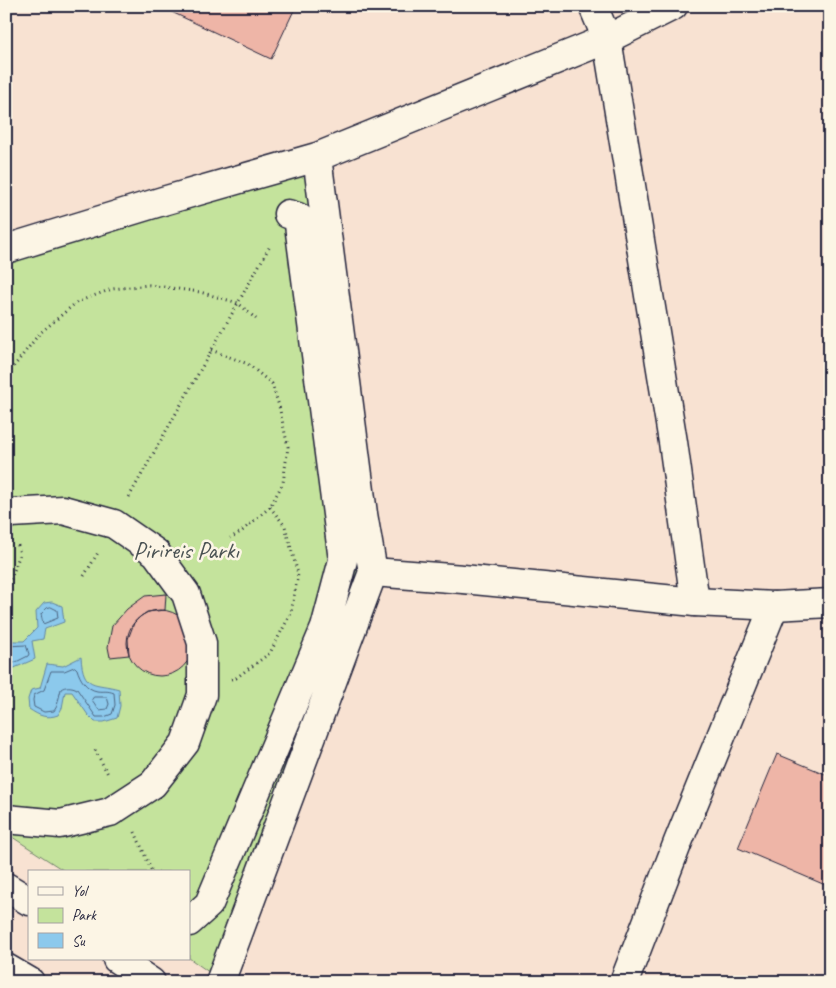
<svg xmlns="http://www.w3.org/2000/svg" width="836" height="988" font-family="Caveat,sans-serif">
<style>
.green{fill:#c4e39c;stroke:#73826c}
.water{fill:#8cc9ec;stroke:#6286a5}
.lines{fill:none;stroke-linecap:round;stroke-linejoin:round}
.shore{stroke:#4c6582;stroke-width:1}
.building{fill:#eeb5a7;stroke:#22223b}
.street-casing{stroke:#22223b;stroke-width:31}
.secondary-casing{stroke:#22223b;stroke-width:31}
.highway-casing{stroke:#22223b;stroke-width:31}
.path{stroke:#22223b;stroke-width:3;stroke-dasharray:1 4;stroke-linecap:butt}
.street{stroke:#fcf5e5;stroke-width:28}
.secondary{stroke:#fcf5e5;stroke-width:28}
.highway{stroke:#fcf5e5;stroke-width:28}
.labels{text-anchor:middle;stroke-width:5;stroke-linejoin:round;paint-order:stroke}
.park-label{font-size:24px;fill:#4a5253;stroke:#fcf5e5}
</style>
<rect width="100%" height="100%" fill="#f8e2d2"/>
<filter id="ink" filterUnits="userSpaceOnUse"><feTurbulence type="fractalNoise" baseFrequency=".02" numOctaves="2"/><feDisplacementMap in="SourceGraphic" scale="10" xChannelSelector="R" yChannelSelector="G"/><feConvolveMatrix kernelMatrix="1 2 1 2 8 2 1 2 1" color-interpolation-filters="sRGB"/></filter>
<g filter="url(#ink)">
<path class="green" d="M317,157L373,572L213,975L189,958V872H66L6,833V249Z"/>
<path class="water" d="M52,602L62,606L64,622L45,629L43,639L32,641L35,659L12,669L6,674V641H24L37,628L36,612L44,603Z
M81,657C83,690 95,682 119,689L120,706L117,718L104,722H95L88,715L72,692H65L62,708L58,715C47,719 39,716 29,709L28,699L31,690L40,688L47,664L63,666Z"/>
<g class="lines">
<path class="shore" d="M51,607L57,610L58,618L43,624L41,614L47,608Z
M6,646L26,645L29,654L28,656L6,667
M75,667L77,669C80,679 86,689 97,691C103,692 107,690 114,693L115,705L112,714L104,717H96L77,689C72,686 65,686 61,689L57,706L54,711L44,712L34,707L33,700L34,695L44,690L51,671H64Z
M94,697H107L109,704L107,709L99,710L92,700Z"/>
</g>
<path class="building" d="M159,6H296L271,59Z
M166,594L165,610L147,612L140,617L134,623L128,639L129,655L110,657L108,647L112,626L127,609L145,596Z
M127 643a33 33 0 1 1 66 0a33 33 0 1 1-66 0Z
M777,754L830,776V887L738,848Z"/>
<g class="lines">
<g class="street-casing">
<path id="street" d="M593,6L607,39L673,442L695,602
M6,249L163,201L317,157L607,39L673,6
M6,515L11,513L63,510L114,524L156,553L186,594L202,643V695L185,743L153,784L110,812L60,824L6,819
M189,922L209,904L325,628L343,560L298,217L288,214
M220,982L373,572L363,514L317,157
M624,982L678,842L774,606"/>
</g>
<g class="secondary-casing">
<path id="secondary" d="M373,572L463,579L695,602L774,606L830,603"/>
</g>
<g class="highway-casing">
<path id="highway" d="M6,887L29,901
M117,959L151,982
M6,968L30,982"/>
</g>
<path class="path" d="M211,350L248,364L272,384L279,406L288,447L283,483L270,507L241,532L230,538
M6,385L11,370L39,334L77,302L112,289L149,285L200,292L238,303L256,319
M129,497L270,246
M84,576L99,551
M9,584L20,554L17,542
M231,679L236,678L270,653L291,613L298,574L285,526L270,507
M95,750L109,776
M6,757L9,752
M135,832L152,872"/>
<use href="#street" class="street"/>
<use href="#secondary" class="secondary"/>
<use href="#highway" class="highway"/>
</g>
</g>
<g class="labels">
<g class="park-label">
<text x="186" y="558">Pirireis Parkı</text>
</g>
</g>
<rect width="836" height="988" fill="none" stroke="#fcf5e5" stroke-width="25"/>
<rect x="12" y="12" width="811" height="963" fill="none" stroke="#22223b" stroke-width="2" filter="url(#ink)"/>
<rect x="28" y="870" width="162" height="90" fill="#fcf5e5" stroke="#a5a1a1"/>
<rect x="38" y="887" width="25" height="8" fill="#fcf5e5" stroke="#a5a1a1"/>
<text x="72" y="896" font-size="15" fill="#22223b">Yol</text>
<rect x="38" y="908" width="25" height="15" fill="#c4e39c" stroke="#a5a1a1"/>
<text x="72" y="920" font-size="15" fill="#22223b">Park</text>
<rect x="38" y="933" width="25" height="15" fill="#8cc9ec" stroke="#a5a1a1"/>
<text x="72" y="946" font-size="15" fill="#22223b">Su</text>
</svg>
